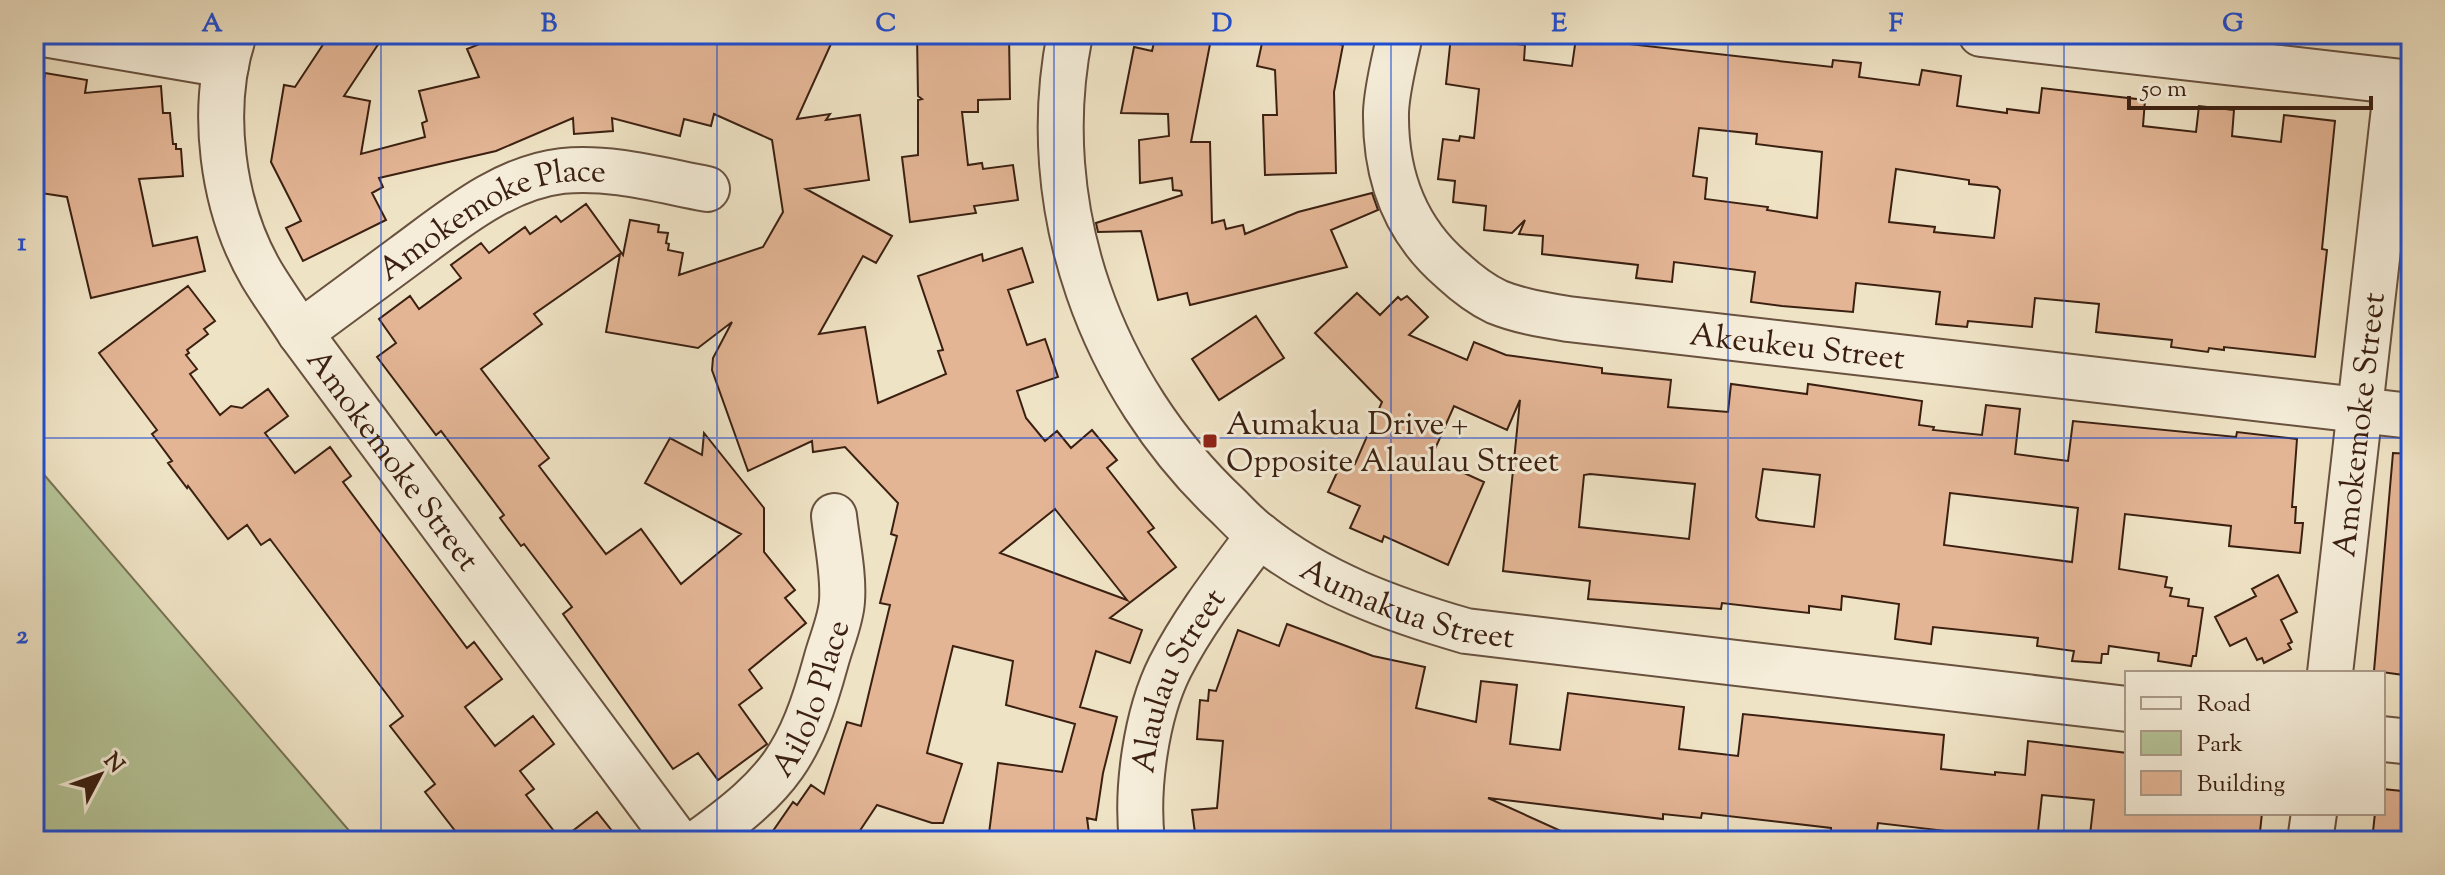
<svg xmlns="http://www.w3.org/2000/svg" width="2445" height="875" font-family="'Sorts Mill Goudy',serif">
<style>
.green{fill:#b5c497;stroke:#787254;stroke-width:2}
.building{fill:#e3b595;stroke:#3b2011;stroke-width:2;fill-rule:evenodd}
.lines{fill:none;stroke-linecap:round;stroke-linejoin:round}
.minor-casing{stroke:#68513e;stroke-width:48}
.minor{stroke:#f5edd9;stroke-width:44}
.grid{fill:none;stroke:#1d4ed8;stroke-width:2;stroke-opacity:0.55}
.poi-dot{fill:#8f2418;stroke:#f5edd9;stroke-width:3}
.labels{text-anchor:middle;stroke-width:6;stroke-linejoin:round;paint-order:stroke}
.street-label{font-size:32px;fill:#3b2011;stroke:#f5edd9}
.poi-label{font-size:32px;fill:#3b2011;stroke:#f5edd9;text-anchor:start}
.neatline{fill:none;stroke:#1d4ed8;stroke-width:3}
.grid-label{font-size:26px;text-anchor:middle;font-weight:bold;fill:#1d4ed8}
</style>
<rect width="100%" height="100%" fill="#efe3c5"/>
<filter id="stains"><feTurbulence type="fractalNoise" baseFrequency=".0025" numOctaves="4"/><feColorMatrix values="0 0 0 0 .2 0 0 0 0 .09 0 0 0 0 .02 0 0 0 .5 -.17"/></filter>
<radialGradient id="worn" r=".72"><stop offset=".6" stop-color="#630" stop-opacity="0"/><stop offset="1" stop-color="#630" stop-opacity=".3"/></radialGradient>
<path class="green" d="M34,463L358,841H34Z"/>
<path class="building" d="M330,34H385L344,96L370,101L361,154L425,137L422,123L427,121L419,91L479,77L467,49L504,34H810L831,44L797,119L830,114L826,120L860,115L869,180L806,189L892,236L876,263L863,256L819,334L865,327L878,403L946,374L938,351L943,350L918,276L982,254L983,261L1022,248L1033,282L1008,290L1027,345L1045,339L1058,377L1017,391L1026,418L1045,441L1057,431L1071,448L1092,430L1117,460L1107,468L1154,528L1148,532L1176,567L1110,618L1142,630L1130,663L1096,651L1080,707L1117,717L1103,773L1096,820L1087,818L1090,841H988L998,763L1062,772L1075,724L1006,705L1013,661L953,646L927,753L962,764L943,823H932L877,805L853,841H766L793,802L797,805L811,785L824,794L847,722L861,726L890,605L880,603L897,536L891,534L898,503L845,447L813,452L812,441L748,471L712,370L713,358L732,322L698,348L606,332L620,254L534,314L542,324L481,369L549,458L539,466L606,554L641,529L681,584L741,534L645,483L670,438L702,455L704,433L764,508V552L795,590L785,598L806,623L749,670L762,688L739,705L767,744L718,780L698,753L673,769L563,614L572,607L524,544L521,546L500,518L504,515L441,431L436,435L377,357L396,343L379,319L410,296L419,309L461,278L451,265L481,243L489,253L525,227L530,234L556,216L561,222L586,204L623,255L630,220L659,225L658,232L668,233L666,243L669,244L668,250L683,253L679,275L763,247L783,212L772,140L714,114L711,126L684,119L680,136L612,118L613,131L574,134L573,118L496,151L379,178L383,187L372,193L386,220L303,261L286,228L301,221L271,162L284,85L295,87ZM1055,509L1127,600L1000,553Z
M917,34H1009L1010,99L978,100V112H962L968,165L982,163L983,169L1013,165L1018,200L974,206L976,213L910,222L902,157L918,155V100L922,99L918,96Z
M1156,34H1212L1191,142H1210L1212,223L1224,220L1226,229L1243,225L1245,234L1298,212L1372,193L1378,210L1331,230L1347,267L1190,305L1187,293L1158,300L1141,231L1098,232L1096,223L1182,195L1181,191L1173,190L1172,178L1140,183L1139,140L1169,136L1168,114L1121,113L1134,47L1152,51Z
M1264,34H1341L1339,44L1343,45L1334,92L1336,173L1265,175L1263,115H1277L1275,70L1257,66Z
M1451,36L1525,45L1524,60L1572,66L1576,38L1832,67L1833,60L1861,63L1859,77L1919,85L1922,70L1961,76L1957,106L2007,113V109L2039,113L2042,88L2145,100L2143,126L2196,132L2199,106L2234,110L2232,136L2281,142L2284,115L2335,121L2322,249L2327,250L2315,357L2224,347V350L2209,348L2208,352L2171,347L2172,340L2096,332L2099,304L2035,298L2032,327L1968,321L1967,327L1936,324L1940,292L1856,283L1853,312L1782,306L1751,302L1755,272L1674,262L1672,282L1636,278L1638,265L1542,254L1543,236L1519,234L1525,220L1512,233L1484,230L1486,206L1453,202L1455,181L1438,179L1443,139L1459,141L1460,136L1474,138L1479,89L1446,84ZM1699,128L1757,134L1756,144L1822,152L1817,218L1767,210L1768,207L1705,199L1707,178L1693,176ZM1896,169L1969,180V184L1997,187L2000,190L1994,238L1934,232L1935,227L1889,222Z
M45,73L87,80L85,93L161,86L163,113H170L173,144H176V149H181L183,176L139,179L153,246L197,237L205,271L91,298L67,197L34,192V113H39Z
M188,286L215,321L204,329L208,334L187,350L189,353L186,355L197,369L190,374L220,415L231,406L242,408L268,389L288,416L265,433L295,473L330,447L351,476L343,482L404,564L467,648L474,642L502,679L465,707L495,746L533,716L554,744L520,771L534,789L526,795L561,840L597,812L620,841H463L425,792L435,784L390,726L403,716L270,539L261,545L247,525L228,539L188,486L187,488L168,463L172,461L152,434L157,430L99,353Z
M1357,293L1380,315L1398,297L1401,300L1407,296L1428,317L1409,335L1467,360L1474,342L1506,355L1602,368V373L1671,380L1668,407L1728,412L1731,384L1807,394L1808,384L1922,401L1919,425L1934,427L1933,430L1982,435L1986,405L2020,409L2015,454L2068,461L2073,421L2236,437L2237,432L2297,439L2292,507H2296L2295,523H2303L2300,553L2229,546L2231,526L2125,514L2119,569L2167,577L2165,587L2172,588L2170,596L2189,599L2188,606L2203,608L2196,656H2193L2191,666L2158,661L2159,653L2109,646L2108,654H2102L2101,663L2072,661L2074,651L2037,646L2038,638L1933,627L1931,644L1895,639L1899,604L1842,596L1841,610L1809,606V613L1722,603L1721,609L1588,599L1590,581L1503,571L1520,400L1507,430L1454,406L1431,458L1484,482L1448,565L1384,536L1382,542L1350,528L1360,506L1328,492L1340,466L1346,468L1349,461L1355,464L1382,402L1315,333ZM1763,469L1820,475L1814,527L1759,520L1756,517ZM1590,474L1695,484L1689,539L1579,527L1584,475ZM1950,493L2078,508L2072,562L1944,545Z
M1256,316L1284,358L1219,400L1192,359Z
M2393,453L2411,454V676L2374,671Z
M2278,575L2297,612L2281,620L2292,642L2288,644L2291,649L2264,663L2262,658L2257,660L2246,638L2230,646L2215,617L2256,596L2252,589Z
M1287,624L1373,656L1425,667L1416,708L1476,722L1481,681L1517,685L1510,744L1560,750L1568,693L1684,707L1679,749L1738,756L1743,714L1944,735L1941,769L1995,775V772L2025,775L2028,741L2127,753V813H2262L2259,841H2138L2090,835L2094,800L2042,795L2037,841H1988L1989,836L1878,823L1876,838L1831,832V828L1702,813L1701,818L1663,814V819L1488,798L1583,841H1196L1192,810L1217,808L1223,741L1197,739L1200,700L1208,701L1209,690L1216,691L1238,630L1279,646Z
M2383,789L2411,792L2408,841H2372L2375,813H2383Z"/>
<g class="lines">
<g class="minor-casing">
<g id="minor">
<path d="M44,34L226,65"/>
<path id="s1" d="M234,34C209,109 222,207 262,275C274,295 288,314 300,333L677,841"/>
<path id="s2" d="M1070,34C1035,207 1101,387 1228,506C1238,516 1248,527 1259,535C1319,583 1393,610 1466,631L2127,709"/>
<path id="s3" d="M1400,34C1395,59 1387,87 1386,112C1385,174 1404,229 1452,270C1465,282 1480,294 1497,302C1519,311 1544,315 1568,319L2411,416"/>
<path d="M1981,34L2411,83"/>
<path id="s4" d="M300,333C335,307 369,282 403,257C451,222 502,178 562,171C611,166 659,180 707,189"/>
<path id="s5" d="M2330,673L2397,82"/>
<path d="M2383,739L2411,742"/>
<path id="s6" d="M700,841C780,783 800,756 826,661C831,642 841,620 842,601C844,574 837,543 834,516"/>
<path id="s7" d="M1142,841C1136,789 1146,715 1170,667C1194,620 1227,578 1259,535"/>
<path d="M2310,841L2314,813"/>
</g>
</g>
<use href="#minor" class="minor"/>
</g>
<path class="grid" d="M381,34V841M717,34V841M1054,34V841M1391,34V841M1728,34V841M2064,34V841M34,438H2411"/>
<rect class="poi-dot" x="1202" y="433" width="16" height="16" rx="4"/>
<g class="labels">
<g class="street-label">
<text dy="11" stroke="none"><textPath href="#s4" startOffset="228">Amokemoke Place</textPath></text>
<text dy="11" stroke="none"><textPath href="#s3" startOffset="616">Akeukeu Street</textPath></text>
<text dy="11" stroke="none"><textPath href="#s5" startOffset="250">Amokemoke Street</textPath></text>
<text dy="11" stroke="none"><textPath href="#s1" startOffset="476">Amokemoke Street</textPath></text>
<text dy="11" stroke="none"><textPath href="#s2" startOffset="728">Aumakua Street</textPath></text>
<text dy="11" stroke="none"><textPath href="#s7" startOffset="168">Alaulau Street</textPath></text>
<text dy="11" stroke="none"><textPath href="#s6" startOffset="186">Ailolo Place</textPath></text>
</g>
<g class="poi-label">
<text x="1226" y="434">Aumakua Drive +<tspan x="1226" dy="37">Opposite Alaulau Street</tspan></text>
</g>
</g>
<rect width="2445" height="875" fill="none" stroke="#efe3c5" stroke-width="88"/>
<rect x="2125" y="671" width="260" height="144" fill="#f5edd9" stroke="#ab9b89" stroke-width="2"/>
<rect x="2141" y="697" width="40" height="12" fill="#f5edd9" stroke="#ab9b89" stroke-width="2"/>
<text x="2197" y="711" font-size="24" fill="#3b2011">Road</text>
<rect x="2141" y="731" width="40" height="24" fill="#b5c497" stroke="#ab9b89" stroke-width="2"/>
<text x="2197" y="751" font-size="24" fill="#3b2011">Park</text>
<rect x="2141" y="771" width="40" height="24" fill="#e3b595" stroke="#ab9b89" stroke-width="2"/>
<text x="2197" y="791" font-size="24" fill="#3b2011">Building</text>
<g transform="translate(100 775) rotate(49)" stroke="#f5edd9" stroke-width="6" paint-order="stroke">
<path d="M0-6L14 30L0 20L-14 30Z" fill="#3b2011"/>
<text y="-12" font-size="22" font-weight="bold" text-anchor="middle" fill="#3b2011">N</text>
</g>
<path d="M2129 96v12h242v-12" fill="none" stroke="#3b2011" stroke-width="4"/>
<text x="2141" y="96" font-size="24" fill="#3b2011" stroke="#f5edd9" stroke-width="6" paint-order="stroke">50 m</text>
<rect x="44" y="44" width="2357" height="787" class="neatline"/>
<g class="grid-label">
<text x="212" y="31">A</text>
<text x="549" y="31">B</text>
<text x="886" y="31">C</text>
<text x="1222" y="31">D</text>
<text x="1559" y="31">E</text>
<text x="1896" y="31">F</text>
<text x="2233" y="31">G</text>
<text x="22" y="250">1</text>
<text x="22" y="643">2</text>
</g>
<rect width="100%" height="100%" filter="url(#stains)"/>
<rect width="100%" height="100%" fill="url(#worn)"/>
</svg>
